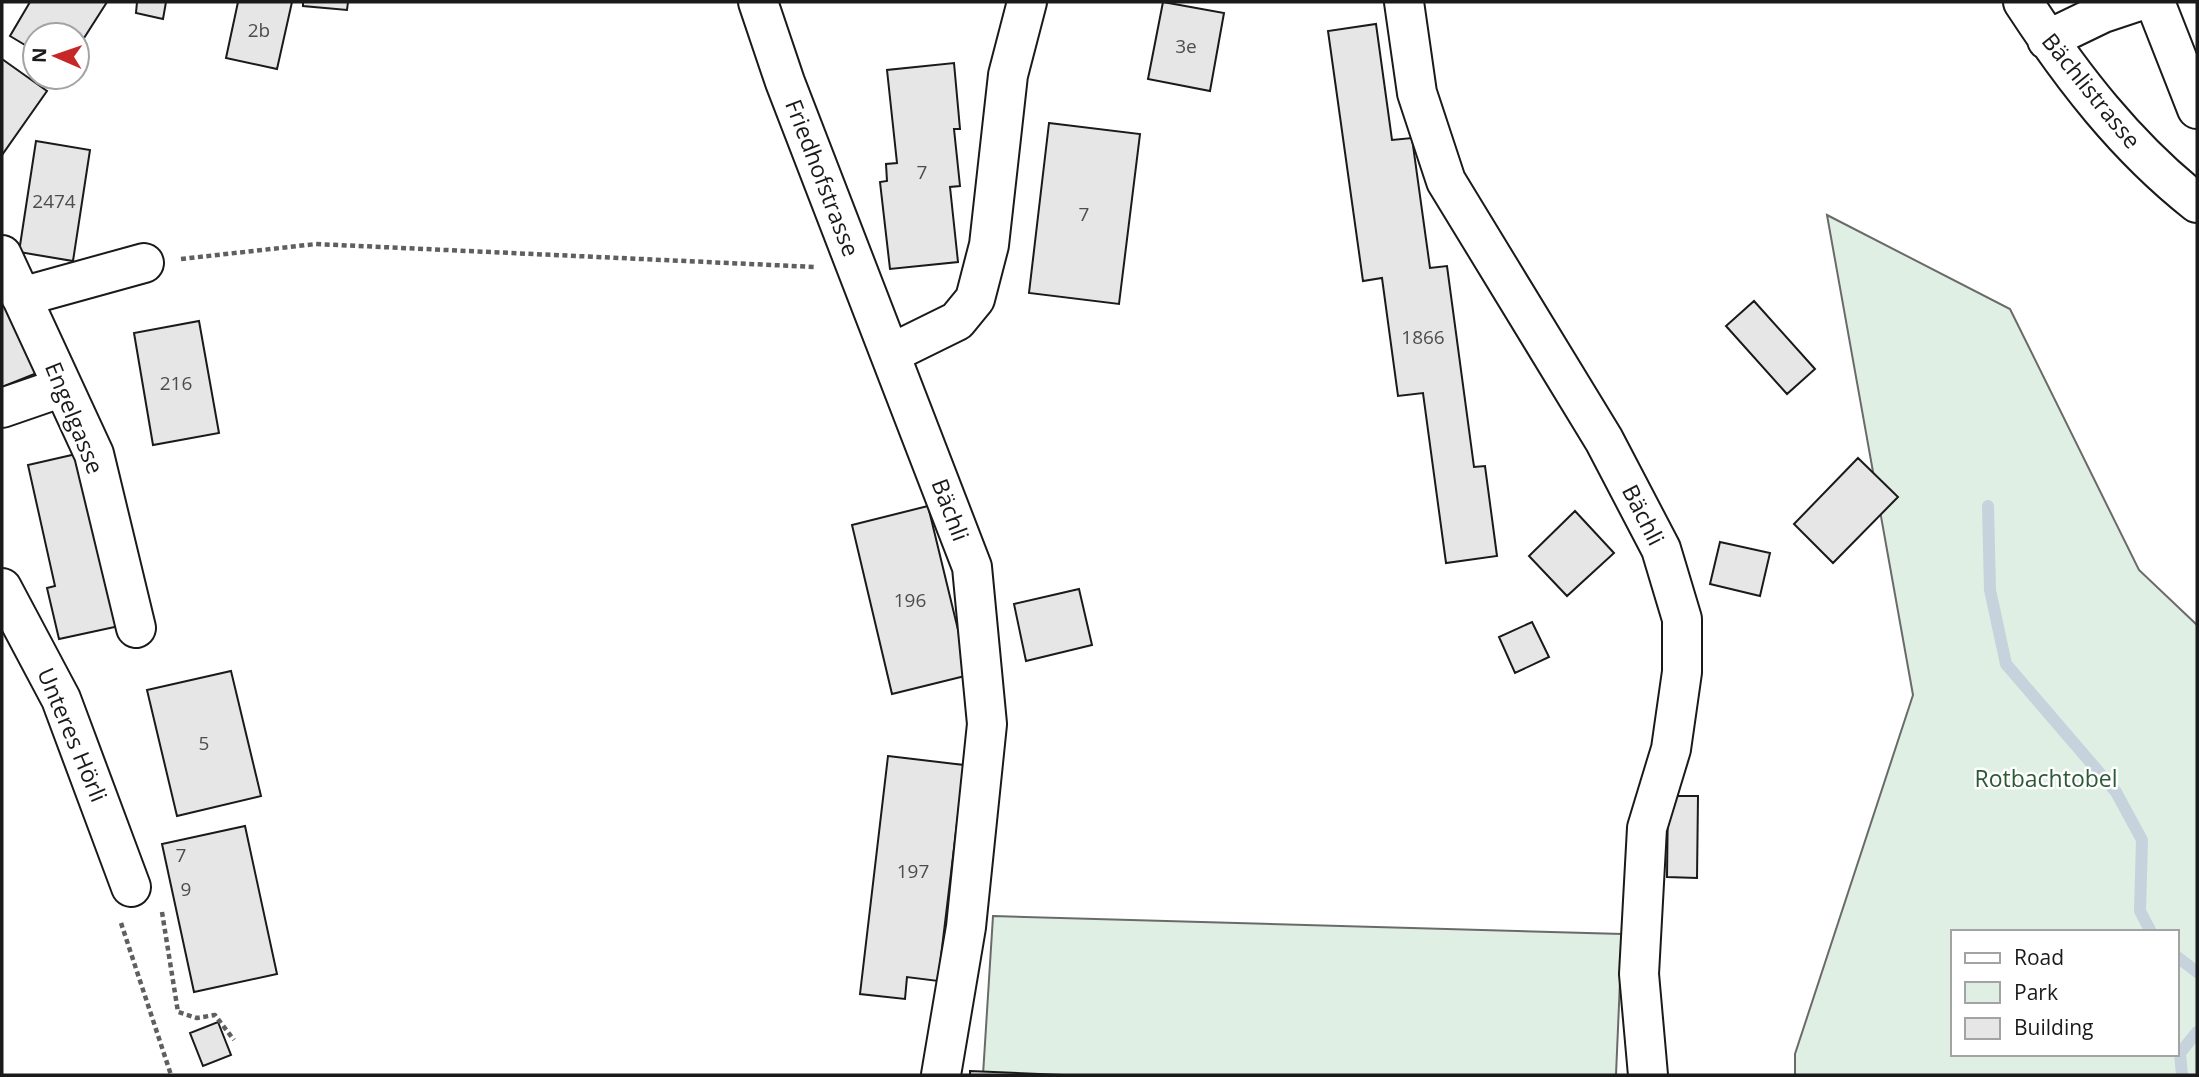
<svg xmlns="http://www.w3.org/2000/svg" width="2199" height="1077" font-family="'Open Sans',sans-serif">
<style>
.green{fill:#e0efe3;stroke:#6a6a6a;stroke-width:2;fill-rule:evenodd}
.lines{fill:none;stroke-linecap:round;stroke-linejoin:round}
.stream{stroke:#c6d2dc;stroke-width:12}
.building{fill:#e6e6e6;stroke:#1a1a1a;stroke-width:2}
.minor-casing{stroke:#1a1a1a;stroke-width:42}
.path{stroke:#5f5f5f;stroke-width:4.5;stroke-dasharray:5 3.5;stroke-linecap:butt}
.minor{stroke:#fff;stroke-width:38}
.labels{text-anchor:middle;stroke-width:5;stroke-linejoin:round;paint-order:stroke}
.number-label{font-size:19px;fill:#4d4d4d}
.street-label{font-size:23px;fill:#1a1a1a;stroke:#fff}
.park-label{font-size:23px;fill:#2b5a34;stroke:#fff}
</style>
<rect width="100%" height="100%" fill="#fff"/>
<path class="green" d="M1827,215L2010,309L2139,570L2197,625V1075H1795V1054L1913,695ZM1952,932H2176V1054H1952Z
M993,916L1622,934L1616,1075H983Z"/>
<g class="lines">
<path class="stream" d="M1988,506L1990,590L2006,664L2116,792L2142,840L2140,911L2151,932
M2176,956L2197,972
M2182,1075L2180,1053L2197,1032"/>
</g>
<path class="building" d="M30,2H107L77,49V35H35V51L10,36Z
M137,2H166L163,19L136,13Z
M238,2H292L277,69L226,58Z
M303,2H348L347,10L303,6Z
M1163,2L1224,13L1210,91L1148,79Z
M1376,24L1392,140L1412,138L1430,268L1447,266L1474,467L1485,466L1497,556L1446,563L1423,393L1398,396L1382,278L1363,281L1328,31Z
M2,59L47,91L2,155Z
M954,63L960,129H954L960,186L950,187L958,262L890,269L880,182L887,181L886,164L897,163L887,70Z
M1049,123L1140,134L1119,304L1029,293Z
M36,141L90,150L73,261L19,252Z
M1754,301L1815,369L1787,394L1726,326Z
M13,302L42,371L2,387V307Z
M199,321L219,433L153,445L134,333Z
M85,452L124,625L59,639L47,588L55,586L28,465Z
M1858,458L1898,497L1833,563L1794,524Z
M928,506L969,675L892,694L852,525Z
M1575,511L1614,553L1567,596L1529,556Z
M1720,542L1770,553L1760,596L1710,584Z
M1079,589L1092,645L1026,661L1014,604Z
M1532,622L1549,657L1515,673L1499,637Z
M231,671L261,796L177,816L147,690Z
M888,756L964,765L938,981L907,977L905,999L860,994Z
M1668,796H1698L1697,878L1667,877Z
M245,826L277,974L194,992L162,844Z
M218,1022L231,1055L203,1066L190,1033Z
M970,1071L1063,1075H970Z"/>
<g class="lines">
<g class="minor-casing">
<path id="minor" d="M758,2L785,82L972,567L987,724L966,927L941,1075
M1404,2L1417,93L1446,181L1604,440L1661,549L1682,619V672L1671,749L1647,828L1639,974L1648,1075
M2023,2C2072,77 2126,147 2197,203
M2155,2L2197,109
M2047,40L2103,13L2136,2
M2,255L94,454L136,628
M21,297L144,263
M890,354L957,321L975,299L989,245L1008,75L1027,2
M2,408L63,387
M2,588L61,699L131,887"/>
</g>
<path class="path" d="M181,259L316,244L815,267
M162,912L178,1012L197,1018L215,1015L234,1040
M121,923L171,1075"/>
<use href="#minor" class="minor"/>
</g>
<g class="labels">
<g class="number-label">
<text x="259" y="37">2b</text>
<text x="1186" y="53">3e</text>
<text x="922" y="179">7</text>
<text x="54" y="208">2474</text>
<text x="1084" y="221">7</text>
<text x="1423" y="344">1866</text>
<text x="176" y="390">216</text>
<text x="910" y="607">196</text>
<text x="204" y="750">5</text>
<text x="181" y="862">7</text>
<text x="913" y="878">197</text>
<text x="186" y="896">9</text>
</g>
<g class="street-label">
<text transform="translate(2091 91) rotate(51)" y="8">Bächlistrasse</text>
<text transform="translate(822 178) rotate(69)" y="8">Friedhofstrasse</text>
<text transform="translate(74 418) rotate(68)" y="8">Engelgasse</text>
<text transform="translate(950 510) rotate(69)" y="8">Bächli</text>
<text transform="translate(1643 515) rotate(63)" y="8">Bächli</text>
<text transform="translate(72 735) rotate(67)" y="8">Unteres Hörli</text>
</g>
<g class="park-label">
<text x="2046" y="787">Rotbachtobel</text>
</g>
</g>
<rect width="2199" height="1077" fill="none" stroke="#1a1a1a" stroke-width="7"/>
<rect x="1951" y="930" width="228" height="126" fill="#ffffff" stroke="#a3a3a3" stroke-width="2"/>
<rect x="1965" y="953" width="35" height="10" fill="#ffffff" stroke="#a3a3a3" stroke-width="2"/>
<text x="2014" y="965" font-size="21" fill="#1a1a1a">Road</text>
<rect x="1965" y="982" width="35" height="21" fill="#e0efe3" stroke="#a3a3a3" stroke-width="2"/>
<text x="2014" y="1000" font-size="21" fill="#1a1a1a">Park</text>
<rect x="1965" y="1018" width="35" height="21" fill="#e6e6e6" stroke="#a3a3a3" stroke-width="2"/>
<text x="2014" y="1035" font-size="21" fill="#1a1a1a">Building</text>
<g transform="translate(56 56) rotate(272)"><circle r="33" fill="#ffffff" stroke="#a3a3a3" stroke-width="2"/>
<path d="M0-5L12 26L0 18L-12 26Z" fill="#c62828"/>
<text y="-10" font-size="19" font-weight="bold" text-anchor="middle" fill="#1a1a1a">N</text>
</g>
</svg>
